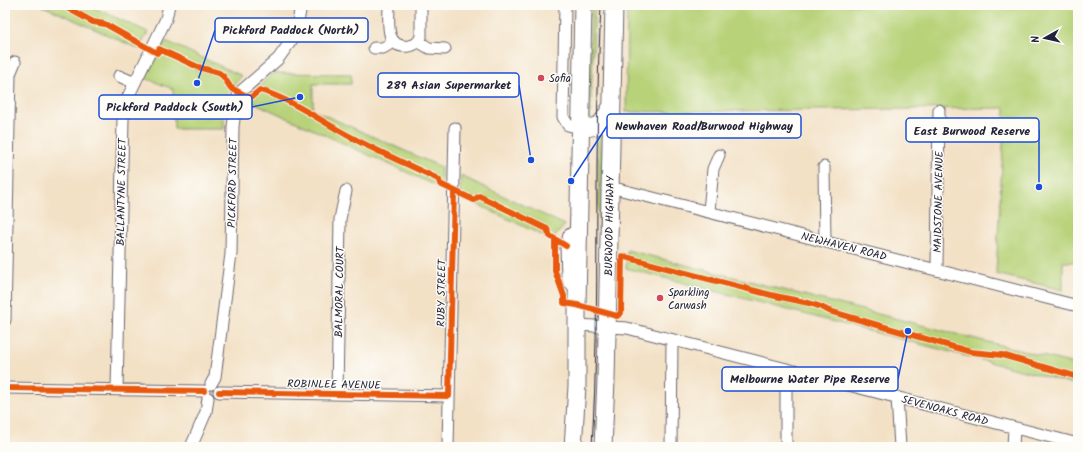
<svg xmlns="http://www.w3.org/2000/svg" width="1083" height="452" font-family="Kalam,sans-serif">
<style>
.green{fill:#b7d278;stroke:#6c7a5a}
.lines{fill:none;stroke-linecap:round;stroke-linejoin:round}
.minor-casing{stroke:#6b656c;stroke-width:13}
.highway-casing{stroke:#6b656c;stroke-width:19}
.minor{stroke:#fff;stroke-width:11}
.highway{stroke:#fff;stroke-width:17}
.tram{stroke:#22223b;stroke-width:1}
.cycleway-casing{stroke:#fdfcf7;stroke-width:8}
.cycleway{stroke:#e8590c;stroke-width:6}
.poi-dot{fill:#d1495b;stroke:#fdfcf7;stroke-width:1.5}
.labels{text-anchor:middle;stroke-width:3;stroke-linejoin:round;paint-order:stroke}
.poi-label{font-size:11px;fill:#22223b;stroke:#fdfcf7;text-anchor:start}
.street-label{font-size:11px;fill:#22223b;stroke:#fdfcf7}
.leader{fill:none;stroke:#1d4ed8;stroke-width:1.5}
.callout-dot{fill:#1d4ed8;stroke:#fdfcf7;stroke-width:1.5}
.callout{fill:#fdfcf7;stroke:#1d4ed8;stroke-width:1.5}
.callout-label{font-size:12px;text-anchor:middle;font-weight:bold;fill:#22223b}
</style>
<rect width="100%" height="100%" fill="#fdfcf7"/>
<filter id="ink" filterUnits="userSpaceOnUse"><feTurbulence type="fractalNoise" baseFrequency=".025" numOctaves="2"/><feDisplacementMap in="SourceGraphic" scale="8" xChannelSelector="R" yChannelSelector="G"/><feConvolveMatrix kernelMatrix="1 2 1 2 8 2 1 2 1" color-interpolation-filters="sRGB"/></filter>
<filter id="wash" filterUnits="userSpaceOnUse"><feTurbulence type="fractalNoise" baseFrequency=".012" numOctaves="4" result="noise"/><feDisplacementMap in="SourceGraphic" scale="16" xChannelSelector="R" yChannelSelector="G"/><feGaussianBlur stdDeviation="0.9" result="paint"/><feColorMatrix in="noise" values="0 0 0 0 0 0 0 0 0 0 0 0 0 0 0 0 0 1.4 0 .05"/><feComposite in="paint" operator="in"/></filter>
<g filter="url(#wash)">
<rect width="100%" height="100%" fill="#f3e1c6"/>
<path class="green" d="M41,5H88L148,32L139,49Z
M591,5H595L590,124L588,120Z
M627,5H1078V262H1063V290L996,274L1005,108L626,112Z
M166,41L242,76C222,96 224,103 224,129H174L173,89L145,78Z
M273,73L351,74V84H313V110L441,167V188L246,99Z
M603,127L602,229H599L598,130Z
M461,176L565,225L552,240L460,196Z
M627,250L1078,365V385L626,268Z"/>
</g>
<g filter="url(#ink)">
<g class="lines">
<g class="minor-casing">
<path id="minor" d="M389,5C389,21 384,49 409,46C415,45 418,43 421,37V5
M565,5L563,117L568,125L580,128
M419,42L429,48L445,49
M374,48H383L393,42
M119,76L135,83
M824,167L825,241
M610,187L1078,306
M709,211L713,169L719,155
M937,269L939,110
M577,290L569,282L567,275L566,246L569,235L578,229
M5,320L10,74L15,62
M578,325L627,328L1078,444
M211,384L215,377L231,254L233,127L236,103L239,93L278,59L296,34L301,5
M5,388L204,391
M117,389L123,119L126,101L166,19L169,5
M219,392L449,396
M337,394L340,219L346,191
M897,397L900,447
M191,447L206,412L208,398
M448,447L455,128
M671,447L672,340
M786,447V369
M1013,447L1014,428"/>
</g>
<g class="highway-casing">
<path id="highway" d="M580,128C601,128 602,124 611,107
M573,447L577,386V305L583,5
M603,447L606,380L614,5"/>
</g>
<use href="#minor" class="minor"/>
<use href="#highway" class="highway"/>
<path class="tram" d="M592,447C601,300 593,152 601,5"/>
<g class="cycleway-casing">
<path id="cycleway" d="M62,5L93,22L105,24L157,53L159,49L198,67L219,73L223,76L231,88L250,98L260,90C292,100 318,119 347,135C376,151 407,164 436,178L439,180L440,184L474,200L479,196L547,229L550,236L566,246
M555,240V271L564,296V303L577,305L617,316L621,313L622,256C672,270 721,282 771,295C790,300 812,301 829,311L971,352L1002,355L1078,377
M5,388L204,391
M219,392L449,396L454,191"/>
</g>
<use href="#cycleway" class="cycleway"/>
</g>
</g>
<g class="poi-dot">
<circle cx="541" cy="78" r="4"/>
<circle cx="660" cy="298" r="4"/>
</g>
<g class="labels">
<g class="poi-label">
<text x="549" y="82">Sofia</text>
<text x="668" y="296">Sparkling<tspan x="668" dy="13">Carwash</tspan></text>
</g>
<g class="street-label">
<text transform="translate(232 183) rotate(-89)" y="4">PICKFORD STREET</text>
<text transform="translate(121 192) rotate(-89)" y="4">BALLANTYNE STREET</text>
<text transform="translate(938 202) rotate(-89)" y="4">MAIDSTONE AVENUE</text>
<text transform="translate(609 226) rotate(-89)" y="4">BURWOOD HIGHWAY</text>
<text transform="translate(844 246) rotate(14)" y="4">NEWHAVEN ROAD</text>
<text transform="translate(339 292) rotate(-89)" y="4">BALMORAL COURT</text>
<text transform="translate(441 293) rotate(-89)" y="4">RUBY STREET</text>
<text transform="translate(334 384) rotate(1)" y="4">ROBINLEE AVENUE</text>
<text transform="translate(945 410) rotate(15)" y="4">SEVENOAKS ROAD</text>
</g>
</g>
<path class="leader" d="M197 83L215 30M531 160L519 85M300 97L252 107M571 181L607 126M1039 187L1039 130M908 331L898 379"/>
<g class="callout-dot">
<circle cx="197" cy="83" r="4"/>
<circle cx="531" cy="160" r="4"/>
<circle cx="300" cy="97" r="4"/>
<circle cx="571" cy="181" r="4"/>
<circle cx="1039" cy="187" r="4"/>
<circle cx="908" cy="331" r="4"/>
</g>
<g class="callout">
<rect x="215" y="18" width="153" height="24" rx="4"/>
<rect x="378" y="73" width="141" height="24" rx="4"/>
<rect x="99" y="95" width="153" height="24" rx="4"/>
<rect x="607" y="114" width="194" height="24" rx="4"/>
<rect x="906" y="118" width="133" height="24" rx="4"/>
<rect x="722" y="367" width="176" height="24" rx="4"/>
</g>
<g class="callout-label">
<text x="291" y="34">Pickford Paddock (North)</text>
<text x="449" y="89">289 Asian Supermarket</text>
<text x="175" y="111">Pickford Paddock (South)</text>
<text x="704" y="130">Newhaven Road/Burwood Highway</text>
<text x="972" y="135">East Burwood Reserve</text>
<text x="810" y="383">Melbourne Water Pipe Reserve</text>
</g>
<rect width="1083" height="452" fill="none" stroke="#fdfcf7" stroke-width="20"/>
<g transform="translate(1045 38) rotate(262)" stroke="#fdfcf7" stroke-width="3" paint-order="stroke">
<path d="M0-3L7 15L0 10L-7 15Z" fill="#22223b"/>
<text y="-6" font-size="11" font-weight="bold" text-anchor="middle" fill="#22223b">N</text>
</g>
</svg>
